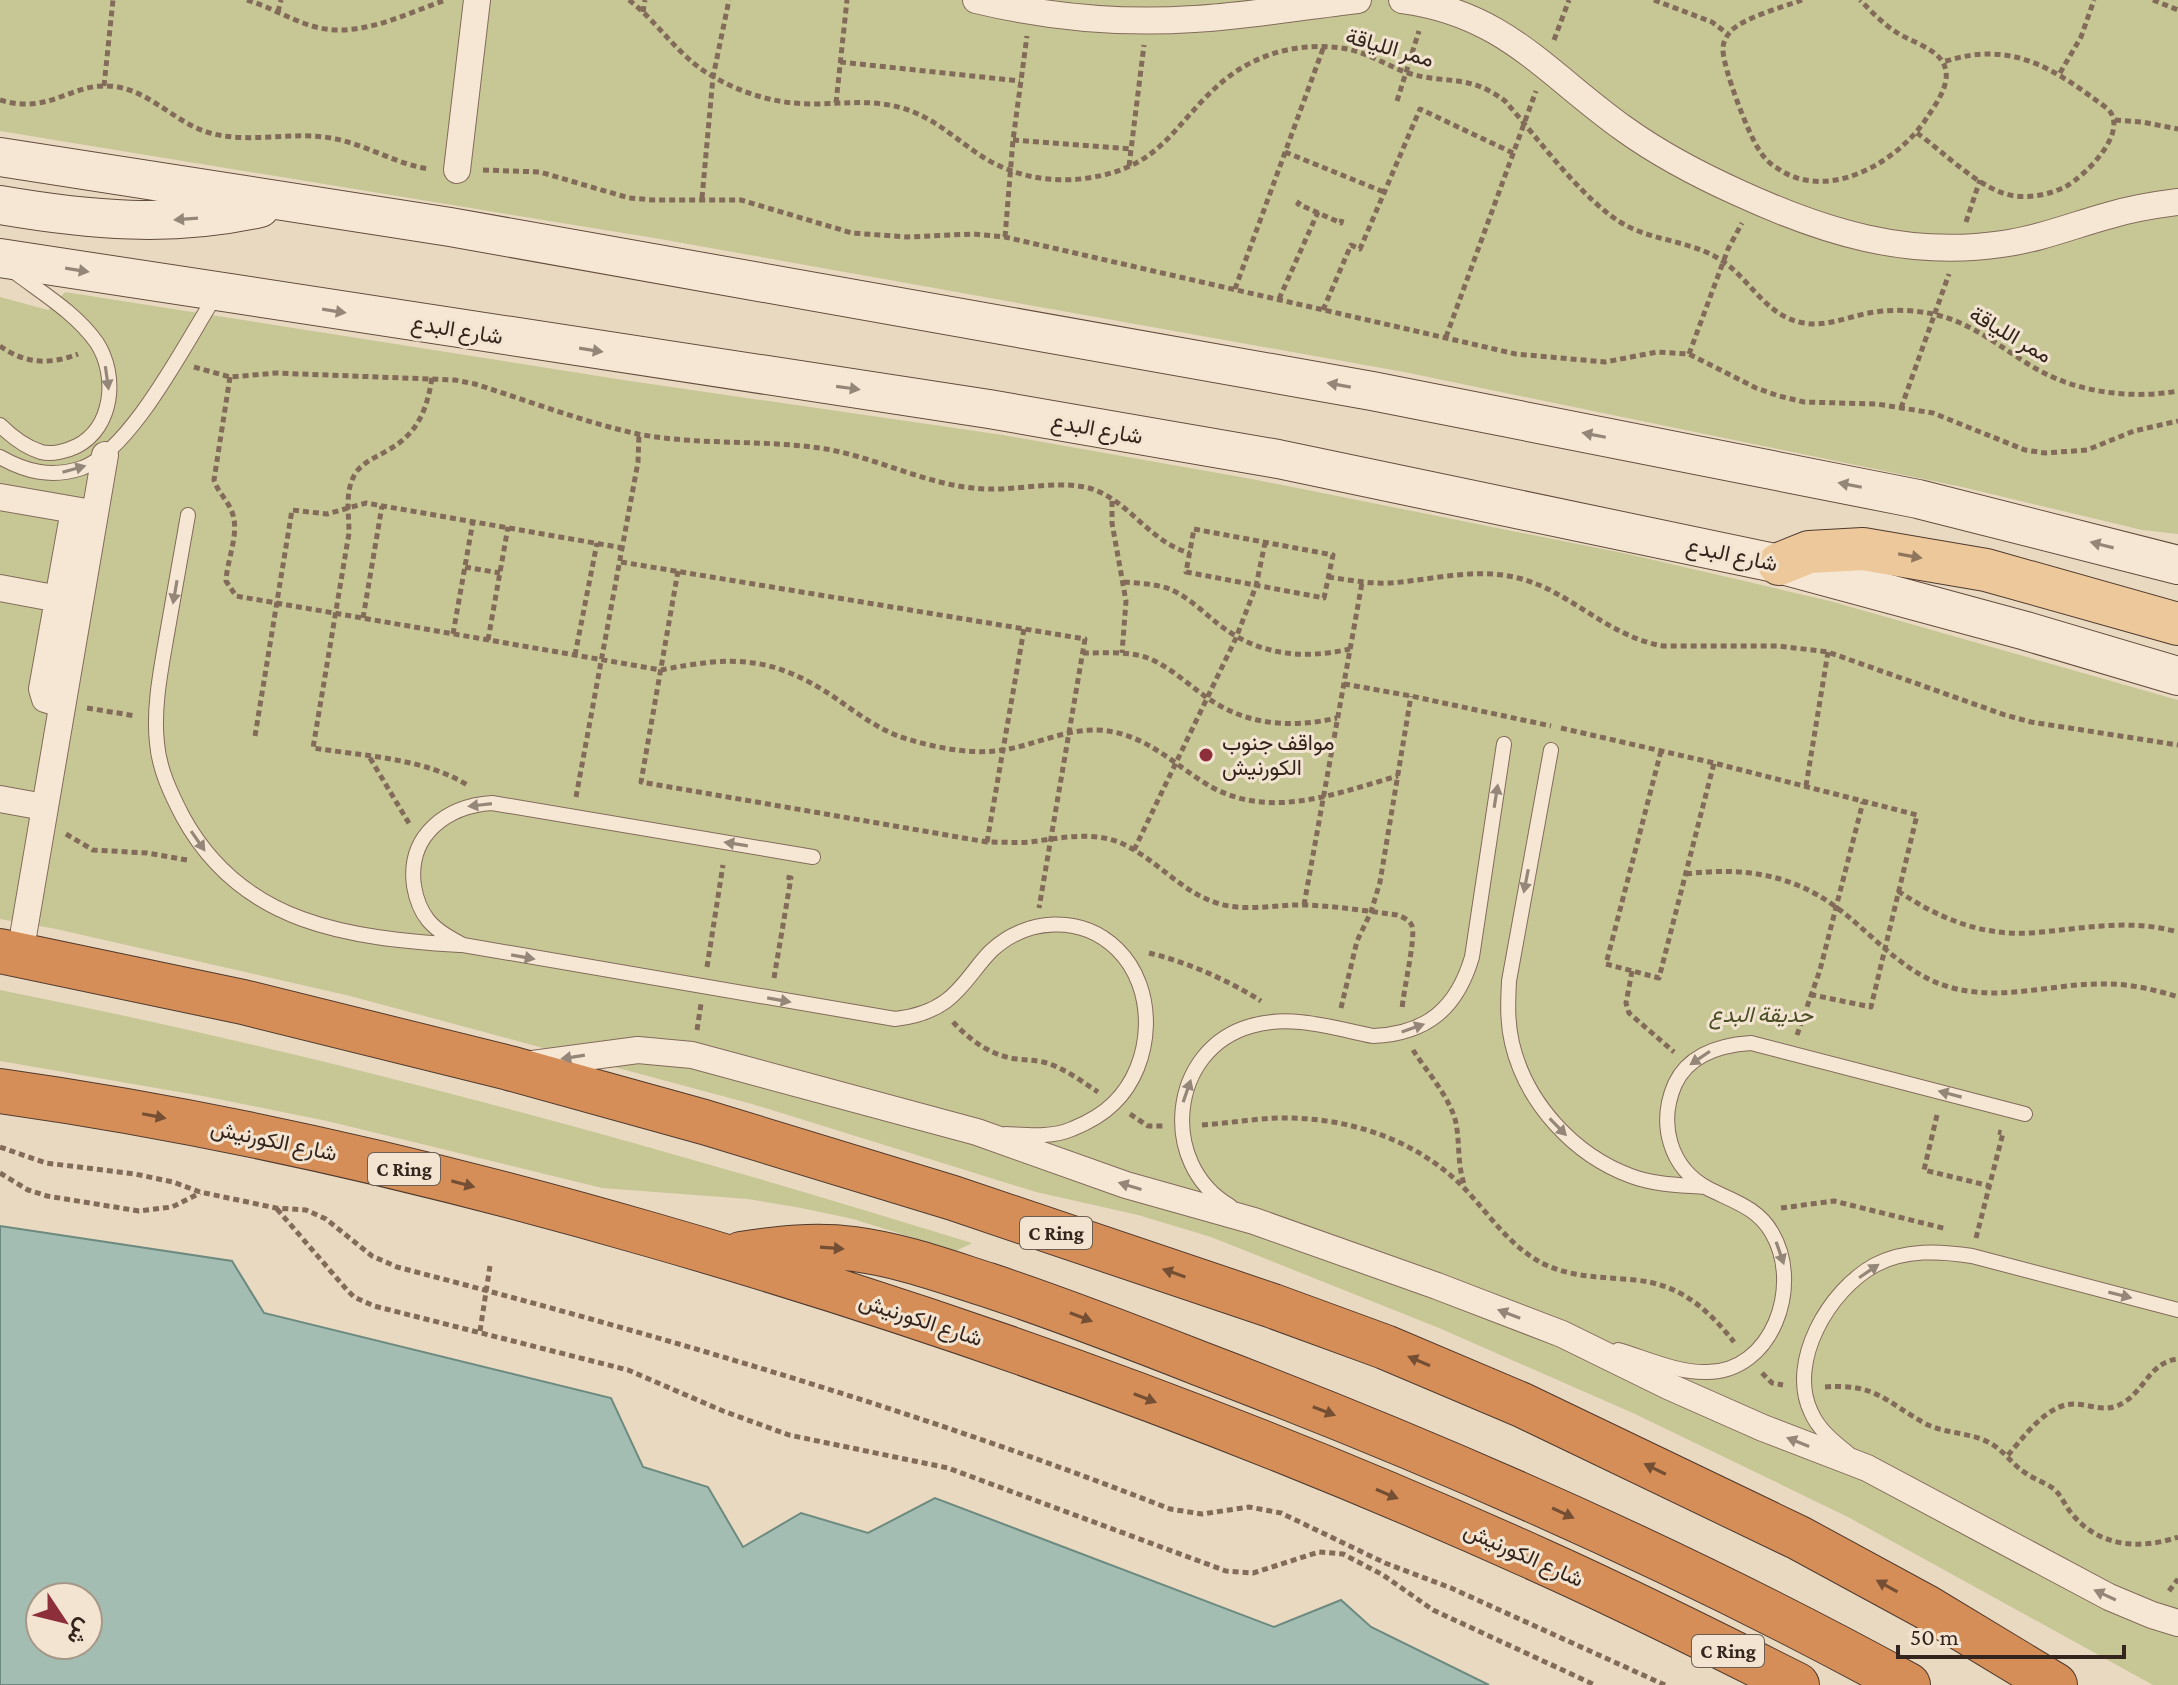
<svg xmlns="http://www.w3.org/2000/svg" width="2178" height="1685" font-family="'Crimson Pro',Vazirmatn,serif">
<style>
.green{fill:#c7c796}
.water{fill:#a4bdb2;stroke:#6c8a7f;stroke-width:2;fill-rule:evenodd}
.lines{fill:none;stroke-linecap:round;stroke-linejoin:round}
.lane-casing{stroke:#836b5a;stroke-width:16}
.street-casing{stroke:#836b5a;stroke-width:28}
.secondary-casing{stroke:#644c3d;stroke-width:40}
.primary-casing{stroke:#503a2e;stroke-width:44}
.highway-casing{stroke:#503a2e;stroke-width:46}
.path{stroke:#836b5a;stroke-width:5;stroke-dasharray:6 4;stroke-linecap:butt}
.lane{stroke:#f6e7d4;stroke-width:14}
.street{stroke:#f6e7d4;stroke-width:26}
.secondary{stroke:#f6e7d4;stroke-width:38}
.primary{stroke:#ecc89b;stroke-width:42}
.highway{stroke:#d58e57;stroke-width:44}
.oneway{fill:#948678}
.oneway2{fill:#90765c}
.oneway3{fill:#744f34}
.poi-dot{fill:#8d2e3b;stroke:#f2e4d0;stroke-width:3}
.labels{text-anchor:middle;stroke-width:6;stroke-linejoin:round;paint-order:stroke}
.shield{fill:#f2e4d0;stroke:#6c5e53;stroke-width:2}
.shield-label{font-size:20px;font-weight:bold;fill:#33251d}
.street-label{font-size:22px;fill:#33251d;stroke:#f2e4d0}
.poi-label{font-size:22px;fill:#33251d;stroke:#f2e4d0;text-anchor:start}
.park-label{font-size:22px;font-style:italic;fill:#494e25;stroke:#f2e4d0}
</style>
<rect width="100%" height="100%" fill="#ead9c1"/>
<path class="green" d="M0,0H2178V534L2142,530L1962,487L1404,372L660,239L0,131Z
M65,292L630,381L1003,435L1252,479L1628,554L1830,601L2178,700V1685H2153L1848,1517L1635,1414L1439,1328L1211,1237L1138,1215L1036,1192L752,1104L350,996L56,929L0,919V297L48,310Z
M0,990C329,1055 652,1144 972,1243L956,1251L853,1219L801,1208L748,1199L602,1188L327,1121L208,1097L0,1061Z"/>
<path class="water" d="M0,1226L232,1261L264,1313L611,1398L643,1467L708,1487L743,1547L801,1513L868,1533L935,1498L1274,1627L1341,1600L1371,1627L1489,1685H0ZM40,1597H88V1645H40Z"/>
<g class="lines">
<g class="lane-casing">
<path id="lane" d="M0,425C12,437 25,447 41,452C52,455 67,451 77,446C113,427 118,376 97,343C76,313 42,293 13,271
M0,457C26,472 52,478 82,468C132,450 187,340 216,295
M188,515C181,555 174,595 167,634C161,669 153,708 157,743C159,769 171,794 183,817C242,925 349,938 460,945
M1551,750L1509,981C1508,1002 1507,1022 1512,1043C1526,1103 1574,1155 1631,1176C1655,1185 1681,1185 1705,1187
M813,857L492,803C447,806 407,835 414,886C416,898 420,910 428,920C437,931 450,938 463,945L895,1019C914,1017 931,1012 946,1001C965,987 975,967 991,951C1026,918 1081,914 1117,949C1158,989 1154,1064 1114,1103C1103,1114 1087,1123 1072,1129C1051,1138 1028,1135 1006,1134
M1230,1206C1158,1164 1169,1049 1251,1026C1291,1014 1333,1028 1373,1036C1427,1034 1457,1008 1472,957L1504,744
M1618,1350C1646,1358 1677,1373 1707,1372C1772,1372 1803,1286 1772,1233C1758,1208 1733,1201 1709,1189C1669,1168 1658,1123 1675,1084C1689,1054 1720,1045 1751,1043L2025,1114
M1848,1453C1834,1442 1818,1429 1811,1412C1787,1362 1829,1290 1875,1265C1905,1249 1940,1251 1972,1256L2178,1310"/>
</g>
<g class="street-casing">
<path id="street" d="M976,0C1047,17 1121,24 1194,19C1249,16 1304,6 1358,0
M1402,0C1504,13 1546,73 1623,128C1659,154 1699,175 1739,193C1824,232 1907,258 2002,244C2039,239 2071,226 2107,216C2130,209 2154,205 2178,202
M457,170L477,0
M0,497L92,513
M0,588L75,602
M62,704L45,699L42,689L74,510
M0,799L44,807
M20,954L105,455
M525,1065L638,1050L692,1055L977,1132L1126,1185L1254,1221L1437,1286L1562,1334L1668,1386L1763,1428L1867,1468L2109,1597L2152,1615L2178,1623"/>
</g>
<g class="secondary-casing">
<path id="secondary" d="M0,157L450,227L1372,391L1918,499L2178,565
M0,205C87,220 173,228 260,208
M0,258L989,409L1278,459L1779,564L2026,631L2178,676"/>
</g>
<g class="primary-casing">
<path id="primary" d="M1779,564L1809,552L1863,549L1986,570L2178,624"/>
</g>
<g class="highway-casing">
<path id="highway" d="M0,951L243,1002L509,1068L704,1122L953,1198L1273,1306L1385,1347L1522,1405L1799,1538L1926,1607L2055,1685
M0,1091C221,1122 438,1173 652,1235C955,1322 1252,1430 1539,1560C1626,1599 1712,1642 1797,1685
M741,1254C779,1248 815,1244 854,1249C900,1255 944,1271 988,1285C1060,1309 1130,1336 1201,1364C1443,1456 1680,1560 1908,1685"/>
</g>
<path class="path" d="M247,0C267,6 286,17 306,24C354,42 401,15 446,0
M629,0C660,24 679,58 714,77C743,94 778,104 812,104C843,104 871,99 902,108C930,116 950,134 974,151C1007,175 1048,184 1088,178C1163,167 1173,124 1222,82C1255,54 1298,42 1341,48C1366,51 1385,65 1408,73C1447,85 1468,73 1505,101C1538,138 1585,204 1627,226C1658,242 1694,241 1724,262C1752,282 1767,317 1804,323C1826,327 1847,317 1869,313C1896,308 1927,310 1953,320C1985,332 2012,356 2042,372C2082,393 2134,399 2178,391
M1654,0L1712,22L1728,34
M1802,0C1783,7 1742,18 1730,32C1726,37 1723,42 1723,49C1722,65 1749,137 1760,151C1764,158 1770,164 1777,168C1828,204 1900,161 1928,116C1938,101 1954,79 1942,61C1933,47 1909,41 1896,32C1883,24 1871,11 1860,0
M2153,0L2178,10
M278,12L281,0
M643,12L645,0
M1554,40L1569,0
M840,62L1020,81
M2060,73L2081,37L2094,0
M104,86L113,0
M0,100C52,116 73,79 118,87C152,93 177,124 210,133C250,144 291,131 331,138C366,144 395,164 429,169
M1397,101L1419,31
M836,103L847,0
M2115,120L2142,122L2178,129
M1917,133C1944,152 1983,193 2016,196C2033,198 2050,194 2065,187C2085,176 2130,132 2108,109C2054,69 2013,39 1943,62
M1013,140L1131,149
M1285,152L1384,192
M1129,166L1144,45
M483,170L540,172L629,198L653,200H741L852,233L907,237L973,234L1005,237L1516,354L1605,362L1657,352L1689,354L1756,388L1779,396L1804,402L1877,404L1933,413L2025,450L2045,453L2087,450L2134,431L2178,421
M702,198L713,77L729,0
M1300,201L1298,204L1341,223L1342,219
M1966,222L1980,180
M1005,237L1013,140L1027,36
M1235,289L1324,46
M1279,299L1318,212
M1323,310L1351,245L1360,249L1420,109L1513,153
M1446,337L1536,91
M0,346C25,364 50,365 78,354
M1689,354L1728,249L1742,223
M194,367L230,377L276,373L455,380L475,384C529,401 583,422 638,434C700,446 764,439 826,449C877,458 923,483 973,488C1010,493 1054,479 1089,488C1128,499 1150,543 1190,553
M230,377L214,480C218,493 229,501 233,515C239,535 227,560 226,581L236,596L661,670C732,656 771,655 834,697C857,713 880,731 907,739C938,748 971,755 1003,750C1035,745 1065,729 1098,730C1140,732 1167,758 1200,780C1264,823 1330,795 1398,776
M432,378C427,409 418,434 388,450C377,457 365,461 357,471C344,489 349,512 349,533L313,748C364,756 425,758 469,786
M1901,408L1949,274
M1112,501V523L1126,601L1122,653
M1194,529L1333,555L1324,598L1186,572Z
M621,562L1085,639L1039,908
M465,567L500,573
M678,571L641,782L987,842C1001,842 1015,843 1030,842C1060,838 1092,831 1121,843C1157,859 1181,893 1220,904C1249,912 1276,904 1305,905C1336,906 1367,911 1397,915C1403,917 1410,920 1412,926C1416,939 1403,991 1402,1010
M1328,577C1349,580 1369,584 1390,583C1433,580 1475,567 1518,578C1571,591 1606,636 1663,646H1779L1828,652L2005,715L2031,722L2178,745
M1124,582C1138,583 1154,584 1167,588C1186,595 1202,611 1217,623C1257,655 1301,660 1350,649
M363,618L382,506
M453,634L473,521
M488,640L508,527
M1083,653C1103,653 1125,651 1145,657C1166,664 1184,681 1202,694C1243,725 1288,729 1337,718
M575,655L597,543
M1344,684L1411,696L1551,726
M87,708L136,716
M1561,728L1714,763L1917,815L1871,1007L1813,995
M255,736L292,510L327,514L366,503L623,548
M1661,751L1606,964L1659,978L1714,763
M370,758L410,825
M1806,786L1828,652
M576,797L638,462L639,434
M66,834L93,850L147,853L187,860
M987,842L1024,629
M1134,850L1236,638L1256,586L1265,543
M1686,874C1740,867 1790,873 1836,907C1874,935 1902,973 1949,987C2001,1002 2048,984 2100,984C2127,983 2153,989 2178,997
M1898,891C1938,918 1981,936 2031,933C2082,929 2127,918 2178,932
M1304,905L1362,583
M1149,953C1187,962 1228,980 1261,1001
M707,967L723,865
M1632,971L1626,1003L1629,1013L1674,1052
M774,978L791,878L786,877
M1341,1008L1357,941L1371,912L1380,882L1411,696
M953,1022C970,1040 991,1056 1017,1059C1026,1060 1034,1060 1043,1062C1063,1067 1081,1081 1098,1092
M697,1030L701,1004
M1797,1035L1820,970L1863,802
M1413,1050C1427,1072 1450,1097 1456,1123C1460,1144 1457,1165 1465,1187
M1130,1114L1148,1126H1164
M1937,1115L1924,1170L1990,1186
M1202,1125C1232,1123 1263,1117 1293,1118C1357,1120 1422,1143 1467,1191C1492,1218 1512,1249 1546,1265C1575,1278 1604,1277 1635,1280C1679,1284 1707,1308 1734,1342
M0,1147L46,1163L135,1174L173,1182L200,1192L276,1208L306,1210L326,1219L372,1256L397,1267C659,1335 918,1410 1170,1509L1202,1514L1249,1507L1281,1513L1385,1563L1451,1588L1665,1685
M0,1173L28,1190L47,1196L139,1211L172,1207L200,1193
M1781,1208L1834,1201L1947,1229
M277,1209L347,1290L354,1297L374,1306L628,1370L723,1411L789,1435L948,1468L1226,1571L1253,1573L1319,1552L1343,1554L1383,1575L1433,1610L1595,1685
M1976,1238L2003,1133L1998,1132
M480,1331L490,1266
M1762,1373L1772,1383L1783,1385
M1825,1387C1876,1383 1886,1402 1926,1424C1946,1434 1970,1432 1990,1443C2005,1451 2013,1466 2027,1474C2036,1480 2046,1483 2054,1489C2062,1496 2065,1506 2072,1514C2099,1547 2140,1550 2178,1537
M2008,1455C2023,1438 2041,1412 2065,1405C2086,1400 2104,1417 2126,1401C2146,1387 2151,1362 2178,1359
M2169,1591L2178,1579"/>
<use href="#lane" class="lane"/>
<use href="#street" class="street"/>
<use href="#secondary" class="secondary"/>
<use href="#primary" class="primary"/>
<use href="#highway" class="highway"/>
</g>
<defs><path id="oneway-solid" d="M-6-.8H1V-3.2L6.5 0L1 3.2V.8H-6Z" transform="scale(2)"/></defs>
<g class="oneway">
<use href="#oneway-solid" transform="translate(186 219) rotate(176)"/>
<use href="#oneway-solid" transform="translate(77 270) rotate(9)"/>
<use href="#oneway-solid" transform="translate(334 311) rotate(9)"/>
<use href="#oneway-solid" transform="translate(591 350) rotate(9)"/>
<use href="#oneway-solid" transform="translate(107 378) rotate(82)"/>
<use href="#oneway-solid" transform="translate(1339 385) rotate(-170)"/>
<use href="#oneway-solid" transform="translate(848 388) rotate(8)"/>
<use href="#oneway-solid" transform="translate(1594 435) rotate(-169)"/>
<use href="#oneway-solid" transform="translate(74 469) rotate(-16)"/>
<use href="#oneway-solid" transform="translate(1850 485) rotate(-169)"/>
<use href="#oneway-solid" transform="translate(2102 545) rotate(-166)"/>
<use href="#oneway-solid" transform="translate(175 592) rotate(100)"/>
<use href="#oneway-solid" transform="translate(1496 796) rotate(-81)"/>
<use href="#oneway-solid" transform="translate(480 805) rotate(173)"/>
<use href="#oneway-solid" transform="translate(198 841) rotate(55)"/>
<use href="#oneway-solid" transform="translate(736 844) rotate(-171)"/>
<use href="#oneway-solid" transform="translate(1526 881) rotate(101)"/>
<use href="#oneway-solid" transform="translate(523 957) rotate(10)"/>
<use href="#oneway-solid" transform="translate(779 1000) rotate(10)"/>
<use href="#oneway-solid" transform="translate(1413 1028) rotate(-19)"/>
<use href="#oneway-solid" transform="translate(573 1057) rotate(171)"/>
<use href="#oneway-solid" transform="translate(1700 1058) rotate(146)"/>
<use href="#oneway-solid" transform="translate(1187 1091) rotate(-71)"/>
<use href="#oneway-solid" transform="translate(1950 1094) rotate(-165)"/>
<use href="#oneway-solid" transform="translate(1558 1127) rotate(46)"/>
<use href="#oneway-solid" transform="translate(1130 1186) rotate(-163)"/>
<use href="#oneway-solid" transform="translate(1780 1253) rotate(71)"/>
<use href="#oneway-solid" transform="translate(1869 1271) rotate(-34)"/>
<use href="#oneway-solid" transform="translate(2120 1295) rotate(14)"/>
<use href="#oneway-solid" transform="translate(1509 1314) rotate(-159)"/>
<use href="#oneway-solid" transform="translate(1798 1442) rotate(-158)"/>
<use href="#oneway-solid" transform="translate(2105 1595) rotate(-155)"/>
</g>
<use class="oneway2" href="#oneway-solid" transform="translate(1910 556) rotate(10)"/>
<g class="oneway3">
<use href="#oneway-solid" transform="translate(154 1116) rotate(11)"/>
<use href="#oneway-solid" transform="translate(463 1184) rotate(15)"/>
<use href="#oneway-solid" transform="translate(832 1248) rotate(4)"/>
<use href="#oneway-solid" transform="translate(1174 1273) rotate(-161)"/>
<use href="#oneway-solid" transform="translate(1081 1317) rotate(21)"/>
<use href="#oneway-solid" transform="translate(1419 1361) rotate(-157)"/>
<use href="#oneway-solid" transform="translate(1145 1398) rotate(21)"/>
<use href="#oneway-solid" transform="translate(1324 1411) rotate(21)"/>
<use href="#oneway-solid" transform="translate(1655 1469) rotate(-154)"/>
<use href="#oneway-solid" transform="translate(1387 1494) rotate(23)"/>
<use href="#oneway-solid" transform="translate(1563 1513) rotate(25)"/>
<use href="#oneway-solid" transform="translate(1887 1586) rotate(-151)"/>
</g>
<circle class="poi-dot" cx="1206" cy="755" r="8"/>
<g class="labels">
<g class="shield">
<rect x="368" y="1153" width="72" height="32" rx="6"/>
<rect x="1020" y="1217" width="72" height="32" rx="6"/>
<rect x="1692" y="1635" width="72" height="32" rx="6"/>
</g>
<g class="shield-label">
<text x="404" y="1176">C Ring</text>
<text x="1056" y="1240">C Ring</text>
<text x="1728" y="1658">C Ring</text>
</g>
<g class="street-label">
<text transform="translate(1390 47) rotate(16)" y="8">ممر اللياقة</text>
<text transform="translate(457 329) rotate(9)" y="8">شارع البدع</text>
<text transform="translate(2011 334) rotate(30)" y="8">ممر اللياقة</text>
<text transform="translate(1097 428) rotate(10)" y="8">شارع البدع</text>
<text transform="translate(1732 554) rotate(12)" y="8">شارع البدع</text>
<text transform="translate(274 1140) rotate(12)" y="8">شارع الكورنيش</text>
<text transform="translate(921 1319) rotate(18)" y="8">شارع الكورنيش</text>
<text transform="translate(1524 1554) rotate(24)" y="8">شارع الكورنيش</text>
</g>
<g class="poi-label">
<text x="1222" y="750">مواقف جنوب<tspan x="1222" dy="25">الكورنيش</tspan></text>
</g>
<g class="park-label">
<text x="1761" y="1022">حديقة البدع</text>
</g>
</g>
<g transform="translate(64 1621) rotate(125)"><circle r="38" fill="#f2e4d0" stroke="#a69888" stroke-width="2"/>
<path d="M0-6L14 30L0 20L-14 30Z" fill="#8d2e3b"/>
<text y="-12" font-size="22" font-weight="bold" text-anchor="middle" fill="#33251d">ش</text>
</g>
<path d="M1898 1645v12h226v-12" fill="none" stroke="#33251d" stroke-width="4"/>
<text x="1910" y="1645" font-size="24" fill="#33251d" stroke="#f2e4d0" stroke-width="6" paint-order="stroke">50 m</text>
</svg>
